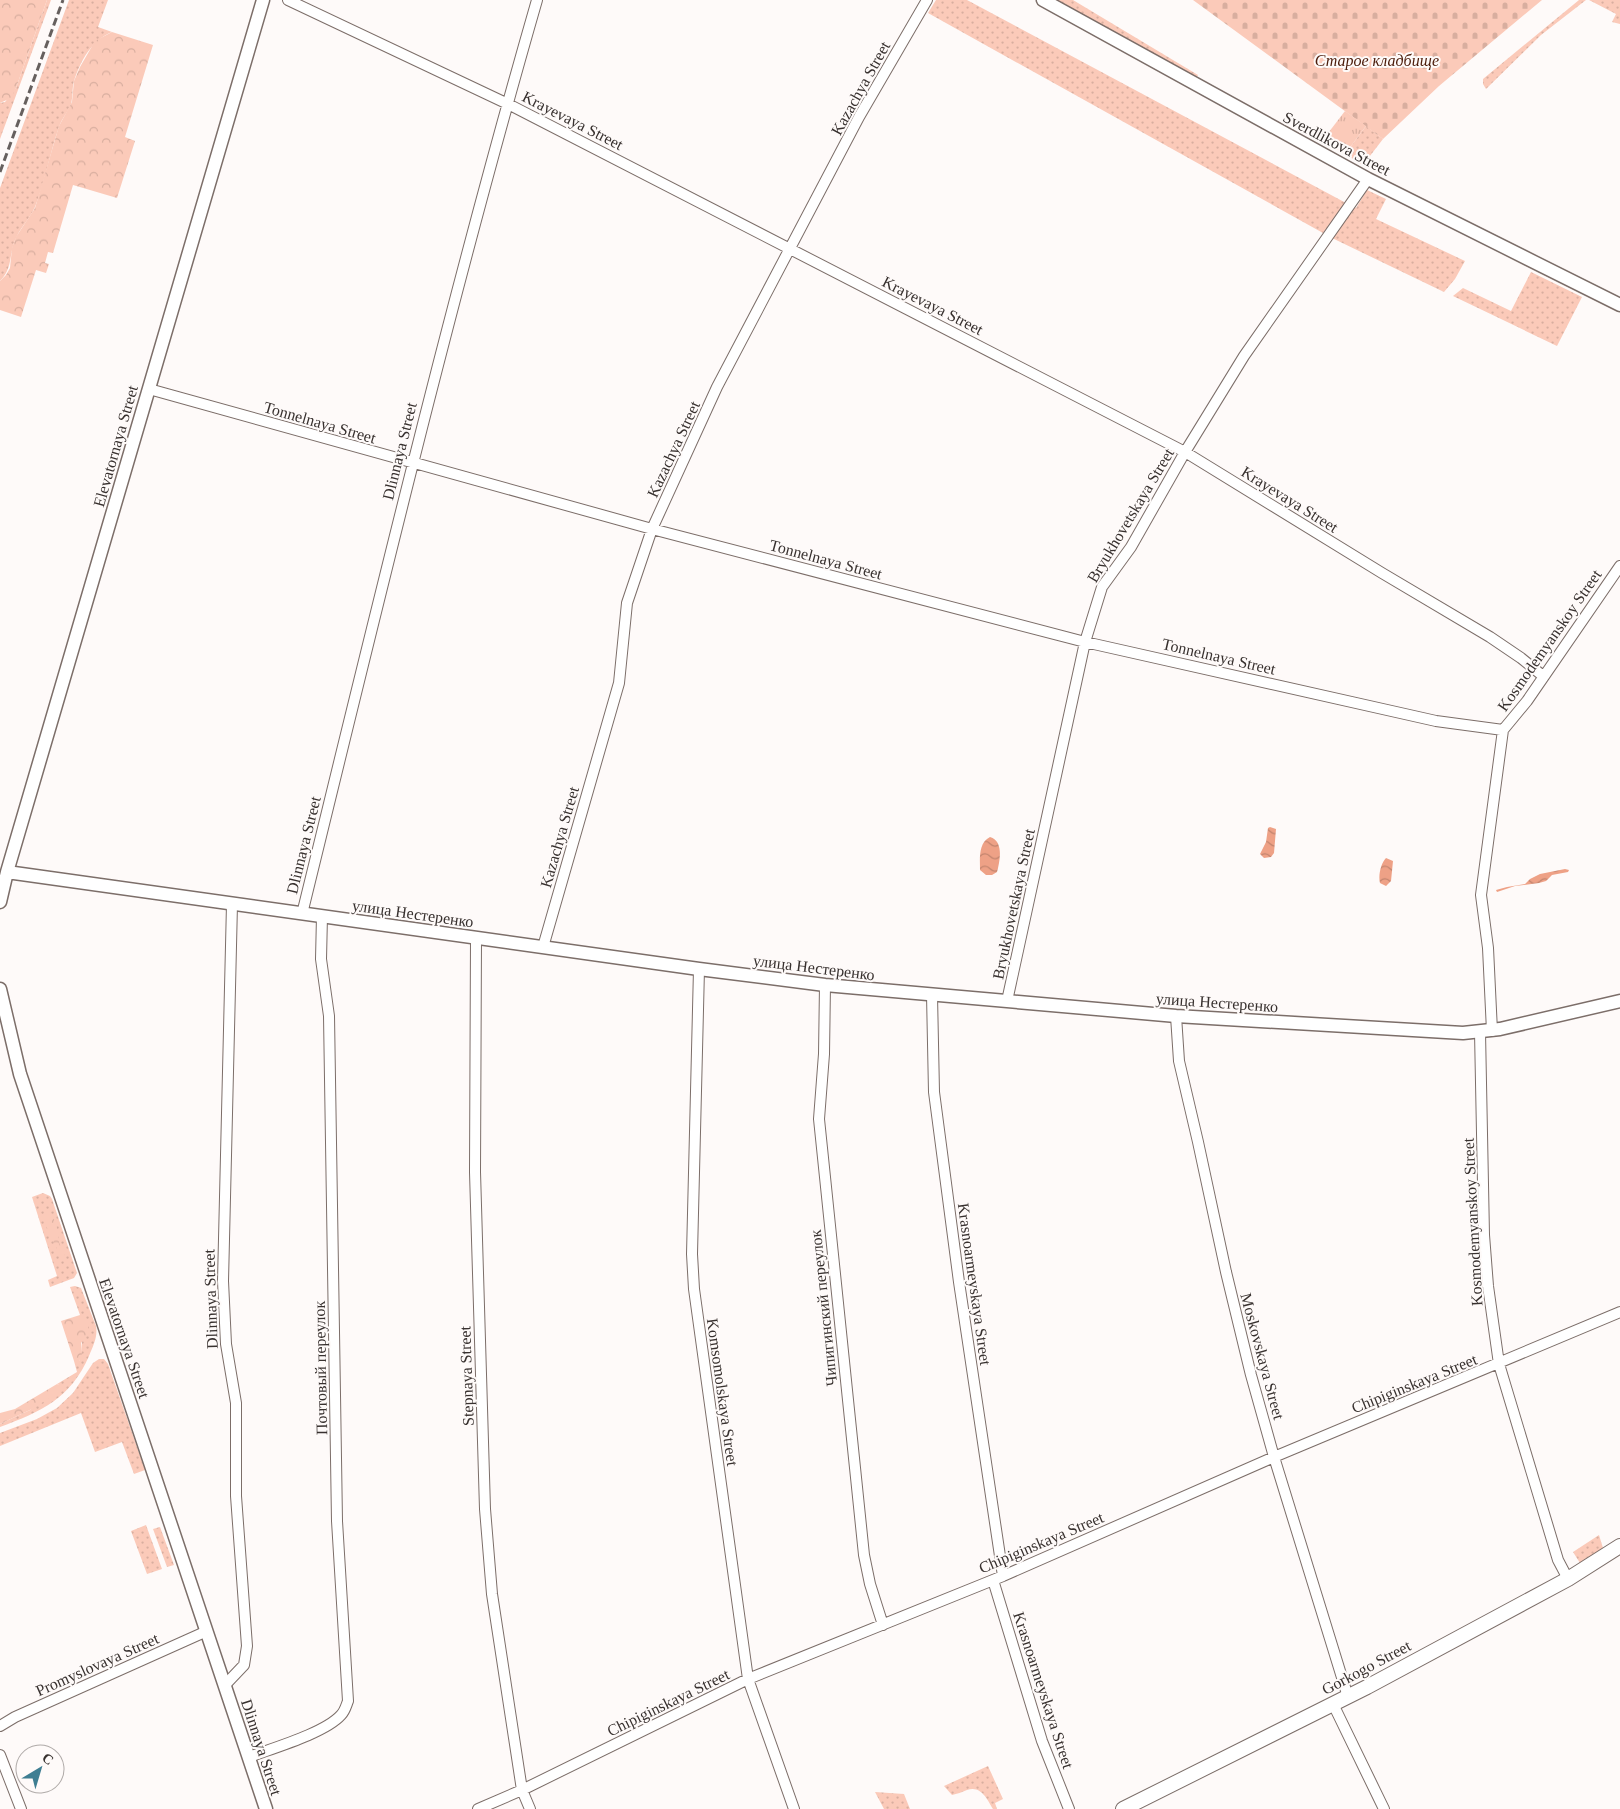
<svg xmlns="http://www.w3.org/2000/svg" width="1620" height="1809" font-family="'Times New Roman',serif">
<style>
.grass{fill:url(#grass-dots)}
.forest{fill:url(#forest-crowns)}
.cemetery{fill:url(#cemetery-stones)}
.park{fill:url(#park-tufts)}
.water{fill:url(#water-waves)}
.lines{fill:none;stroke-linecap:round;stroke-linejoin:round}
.minor-casing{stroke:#7c6e69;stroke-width:12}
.tertiary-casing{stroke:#7c6e69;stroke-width:15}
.secondary-casing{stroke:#7c6e69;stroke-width:16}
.minor{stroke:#fff;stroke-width:10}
.tertiary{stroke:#fff;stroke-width:12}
.secondary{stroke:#fff;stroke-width:14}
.rail{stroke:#66605e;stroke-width:3;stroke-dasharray:8 4;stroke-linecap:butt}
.labels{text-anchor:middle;stroke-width:4;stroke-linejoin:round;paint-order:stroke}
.park-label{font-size:16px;font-style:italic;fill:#4b1b09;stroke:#fefaf9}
.street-label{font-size:16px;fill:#38312f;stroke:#fefaf9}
</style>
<defs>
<pattern id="grass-dots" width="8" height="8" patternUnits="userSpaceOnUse" patternTransform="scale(1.25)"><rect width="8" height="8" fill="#fbcab9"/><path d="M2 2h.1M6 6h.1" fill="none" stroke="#d8ae9f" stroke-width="1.8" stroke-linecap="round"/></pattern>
<pattern id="forest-crowns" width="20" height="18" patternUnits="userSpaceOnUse" patternTransform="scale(1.25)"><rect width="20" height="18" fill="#fbcab9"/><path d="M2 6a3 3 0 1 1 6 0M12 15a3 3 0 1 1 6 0" fill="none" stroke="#d8ae9f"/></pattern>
<pattern id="cemetery-stones" width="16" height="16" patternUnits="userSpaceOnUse" patternTransform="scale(1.25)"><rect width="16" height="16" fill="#fbcab9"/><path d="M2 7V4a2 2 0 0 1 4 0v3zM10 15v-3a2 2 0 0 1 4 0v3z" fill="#d8ae9f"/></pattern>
<pattern id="park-tufts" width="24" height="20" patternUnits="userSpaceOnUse" patternTransform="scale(1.25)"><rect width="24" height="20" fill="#fbcab9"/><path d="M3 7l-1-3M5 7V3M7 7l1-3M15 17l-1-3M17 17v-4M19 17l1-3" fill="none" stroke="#d8ae9f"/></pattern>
<pattern id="water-waves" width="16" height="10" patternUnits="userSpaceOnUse" patternTransform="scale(1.25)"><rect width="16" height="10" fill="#eea186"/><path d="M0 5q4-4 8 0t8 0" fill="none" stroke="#c2846e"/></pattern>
</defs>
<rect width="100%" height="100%" fill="#fefaf9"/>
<path class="grass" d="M47,0H51L0,139V103L5,102L16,88Z
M69,0H108L98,27L112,32C91,41 81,60 74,81C72,88 73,97 71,104C68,112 62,118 59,127C50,153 45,181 35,207C30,218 22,226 17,236C8,252 14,267 0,281V188Z
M936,0H967L1346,203L1323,233L928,13Z
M1051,0H1073L1198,75L1195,80Z
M1579,0H1586L1541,35L1486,89L1483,84V79Z
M1589,0H1620V24L1612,22L1616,14Z
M1366,126L1383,139L1363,165L1345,154Z
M1367,190L1386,199L1376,219L1465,261L1455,279L1444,292L1332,238L1354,207L1356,208Z
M1531,272L1582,297L1557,346L1453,296L1463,288L1511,311Z
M43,1193L50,1196L52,1199L77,1273L74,1278L50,1287L48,1280L57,1276L32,1197Z
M75,1286L81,1288L96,1326C98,1337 93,1346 89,1356C71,1398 41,1412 0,1427V1424L30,1410L59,1385L57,1384L77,1372L74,1361H79C83,1354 82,1326 83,1315H80L70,1287Z
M99,1359H104L108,1364L145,1470L134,1474L122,1442L95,1452L81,1413L0,1446V1433L37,1419L57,1408L73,1393L93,1363Z
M146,1525L162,1569L147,1574L131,1531Z
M160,1527L174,1565L167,1567L153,1529Z
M1599,1535L1603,1548L1580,1563L1573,1552Z
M988,1766L1003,1799L995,1803L997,1809H993C987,1799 981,1785 967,1790C962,1792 957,1794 952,1795L944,1786Z
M875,1792L904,1794L910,1809H884Z"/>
<path class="forest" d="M0,0H47L16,88L11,98L0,103Z
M112,32L153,45L125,137L135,141L117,198L73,185L53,253L48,252L45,263L49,264L46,273L36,270L21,317L0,310V281L6,275L10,268L12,248L16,237L35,208L59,126L72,102L74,81L80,67L95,41Z
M48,1212C57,1219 58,1232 59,1242C60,1247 64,1249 65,1253L63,1258L60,1255L45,1224L44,1217Z
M80,1315H83L88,1325V1334L81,1343L82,1356L79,1361H74L61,1321Z
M57,1384L59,1385L60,1389L58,1393L30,1410L0,1424V1413L15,1409Z"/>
<path class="cemetery" d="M1193,0H1542L1439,86L1383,139Z"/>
<path class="park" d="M1345,111L1366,126L1345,154L1322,141Z"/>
<path class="water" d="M1270,827L1276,829L1274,853L1271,857L1264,858L1260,854L1266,842L1268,828Z
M990,837C1004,841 1000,861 997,872L992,875H986L980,870C980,859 978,843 990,837Z
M1386,858L1393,861L1391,881L1386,886L1380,883C1378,875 1381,863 1386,858Z
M1565,869L1569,870L1568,872L1552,875L1546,881L1539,883L1515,886L1497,892L1496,890L1507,887L1525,884L1530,879L1540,874Z"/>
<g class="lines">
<g class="minor-casing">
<path id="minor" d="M288,0L508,104L1185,452L1382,573L1490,637L1521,658L1543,676
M149,389L652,529L1085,642L1436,721L1503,730
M302,914C377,608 450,302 537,0
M476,938L475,1172L485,1509L492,1594L522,1790L530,1809
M543,947L619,683L627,603L652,529L717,387L859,117L927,0
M699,969L692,1254L694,1289L748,1679L794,1809
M825,985L824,1054L819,1119L864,1555L870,1584L883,1625
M932,995L934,1092L959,1282L1003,1576
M1007,1001L1085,642L1102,587L1131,547L1185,452L1244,356L1368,179
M1176,1016L1179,1061L1198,1142L1226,1272L1251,1375L1274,1457L1348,1697
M1492,1031L1488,948L1481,895L1503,730L1527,701L1620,566
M1480,1032L1484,1235L1488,1286L1499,1364L1558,1560L1568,1579
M993,1580L1042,1741L1069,1809
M225,1685L244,1665L247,1646L236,1496V1403L226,1344L223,1281L232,904
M1333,1704L1384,1809
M0,1726L15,1717L207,1631
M0,1755L21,1809
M249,1757C273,1748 325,1733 341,1715C345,1711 346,1706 348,1701L337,1521L329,1016L321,959L322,916
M478,1809L522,1790L748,1679L1003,1576L1274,1457L1620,1312"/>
</g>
<g class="tertiary-casing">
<path id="tertiary" d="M1043,0L1368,179L1620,305
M7,872L699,969L825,985L1176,1016L1463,1033L1500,1029L1620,1001
M0,902L7,872L263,0
M0,989L20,1074L266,1809"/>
</g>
<g class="secondary-casing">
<path id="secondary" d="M1123,1809L1367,1687L1568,1579L1620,1546"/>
</g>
<use href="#minor" class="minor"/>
<use href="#tertiary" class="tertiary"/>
<use href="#secondary" class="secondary"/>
<path class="rail" d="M0,172L63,0"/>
</g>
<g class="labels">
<g class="park-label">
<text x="1377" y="66">Старое кладбище</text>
</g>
<g class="street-label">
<text transform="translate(860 88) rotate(-61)" y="6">Kazachya Street</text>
<text transform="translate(573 120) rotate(27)" y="6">Krayevaya Street</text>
<text transform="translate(1337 143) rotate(28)" y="6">Sverdlikova Street</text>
<text transform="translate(933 305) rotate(27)" y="6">Krayevaya Street</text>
<text transform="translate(320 422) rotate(16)" y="6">Tonnelnaya Street</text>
<text transform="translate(115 446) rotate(-74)" y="6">Elevatornaya Street</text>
<text transform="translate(673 449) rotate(-65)" y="6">Kazachya Street</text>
<text transform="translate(399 451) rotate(-76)" y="6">Dlinnaya Street</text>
<text transform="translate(1290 499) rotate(32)" y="6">Krayevaya Street</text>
<text transform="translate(1130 515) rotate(-59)" y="6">Bryukhovetskaya Street</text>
<text transform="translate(826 559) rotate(15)" y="6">Tonnelnaya Street</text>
<text transform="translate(1549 640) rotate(-55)" y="6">Kosmodemyanskoy Street</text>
<text transform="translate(1219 656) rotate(13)" y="6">Tonnelnaya Street</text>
<text transform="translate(559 837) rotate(-74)" y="6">Kazachya Street</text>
<text transform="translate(303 845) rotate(-76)" y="6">Dlinnaya Street</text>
<text transform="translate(1013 904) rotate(-78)" y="6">Bryukhovetskaya Street</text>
<text transform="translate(413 913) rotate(8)" y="6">улица Нестеренко</text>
<text transform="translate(814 967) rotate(7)" y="6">улица Нестеренко</text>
<text transform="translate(1217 1002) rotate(4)" y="6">улица Нестеренко</text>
<text transform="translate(1472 1222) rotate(-93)" y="6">Kosmodemyanskoy Street</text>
<text transform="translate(975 1284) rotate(82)" y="6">Krasnoarmeyskaya Street</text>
<text transform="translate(210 1299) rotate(-92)" y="6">Dlinnaya Street</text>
<text transform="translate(823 1308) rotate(-96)" y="6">Чипигинский переулок</text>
<text transform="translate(125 1338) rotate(71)" y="6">Elevatornaya Street</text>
<text transform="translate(1263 1356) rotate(75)" y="6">Moskovskaya Street</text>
<text transform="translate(320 1368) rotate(-91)" y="6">Почтовый переулок</text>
<text transform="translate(466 1376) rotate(-92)" y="6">Stepnaya Street</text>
<text transform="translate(1414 1383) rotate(-22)" y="6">Chipiginskaya Street</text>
<text transform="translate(723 1392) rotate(82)" y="6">Komsomolskaya Street</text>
<text transform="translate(1041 1542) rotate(-23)" y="6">Chipiginskaya Street</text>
<text transform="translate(97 1664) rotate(-24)" y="6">Promyslovaya Street</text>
<text transform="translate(1366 1667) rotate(-28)" y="6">Gorkogo Street</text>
<text transform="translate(1044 1690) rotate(72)" y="6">Krasnoarmeyskaya Street</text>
<text transform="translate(668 1702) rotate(-26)" y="6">Chipiginskaya Street</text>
<text transform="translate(262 1747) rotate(72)" y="6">Dlinnaya Street</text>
</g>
</g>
<g transform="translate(40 1769) rotate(38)"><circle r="24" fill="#fefaf9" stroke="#afaaa8"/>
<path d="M0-4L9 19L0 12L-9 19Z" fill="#3e7e92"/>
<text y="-8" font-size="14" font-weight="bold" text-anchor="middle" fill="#38312f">С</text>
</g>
</svg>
